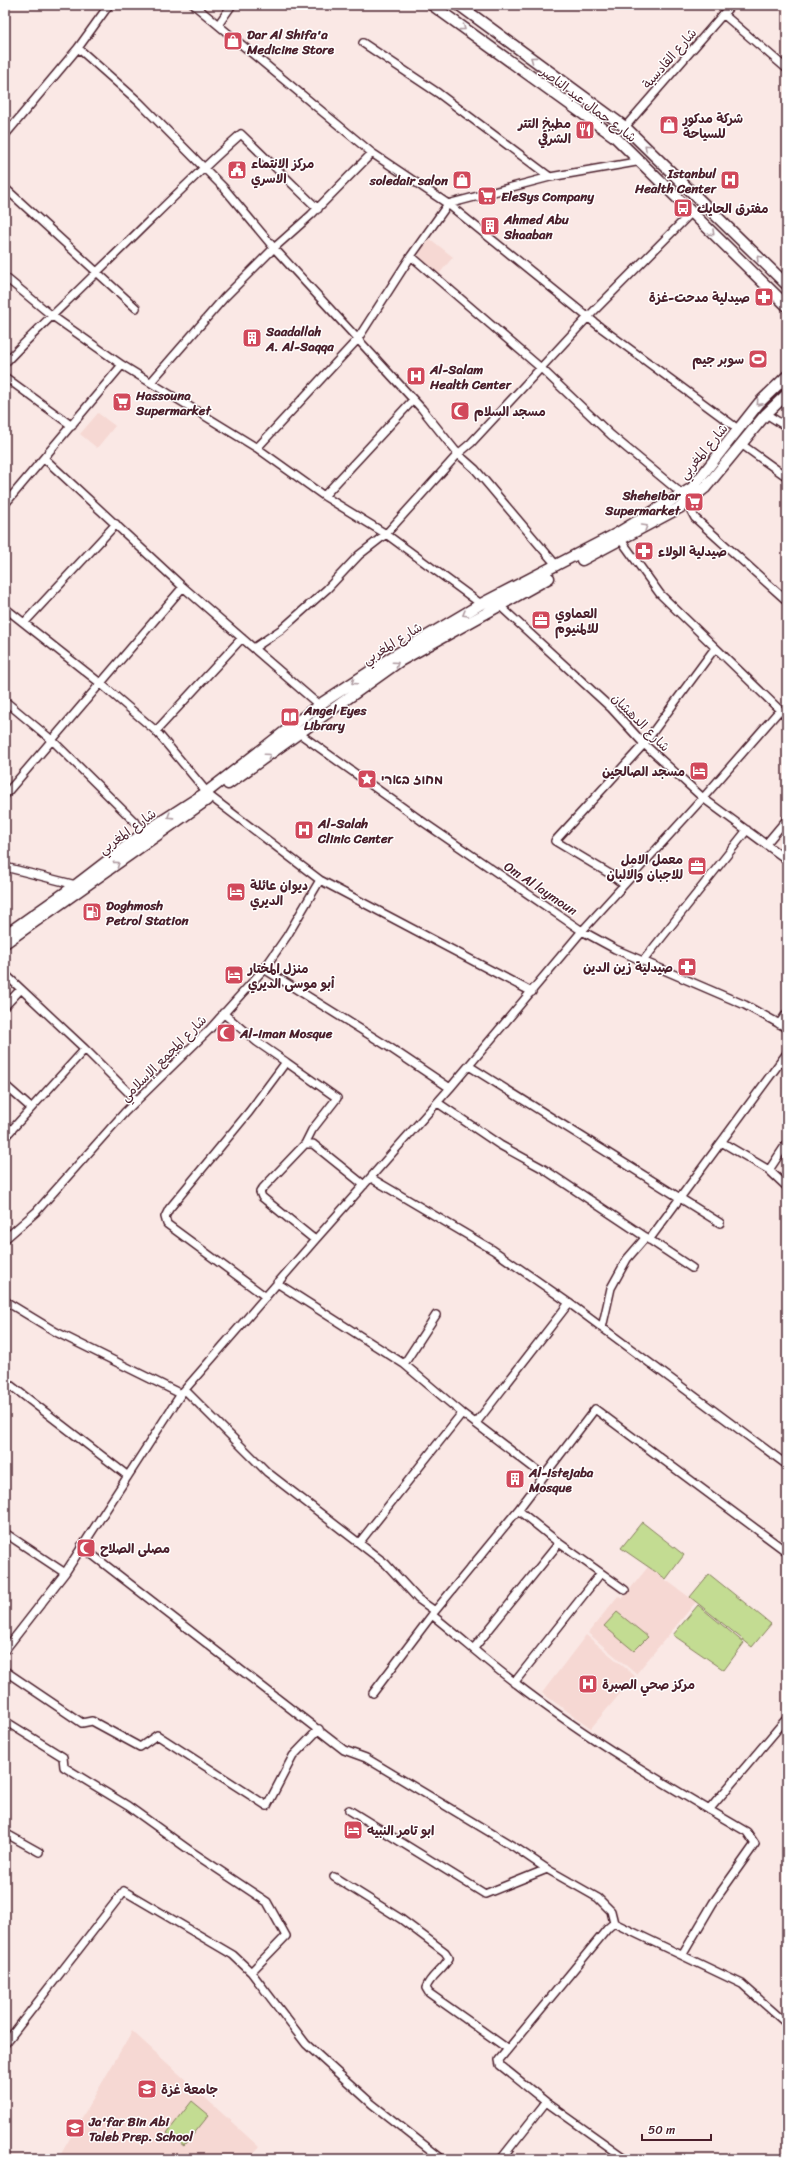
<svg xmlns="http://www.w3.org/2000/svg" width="792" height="2164" font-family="Sriracha,'Playpen Sans Arabic','Playpen Sans Hebrew',sans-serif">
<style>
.built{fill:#f6d8d3}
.green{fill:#c3dc92;stroke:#867e5e}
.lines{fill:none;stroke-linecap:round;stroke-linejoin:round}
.street-casing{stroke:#4a1f2b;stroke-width:10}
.secondary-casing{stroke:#4a1f2b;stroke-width:13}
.street{stroke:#fff;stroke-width:7}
.secondary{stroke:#fff;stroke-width:10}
.oneway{stroke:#ae9aa0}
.labels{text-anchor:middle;stroke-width:3;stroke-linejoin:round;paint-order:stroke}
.poi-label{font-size:13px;font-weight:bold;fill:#4a1f2b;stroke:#fff;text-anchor:start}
.street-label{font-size:13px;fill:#4a1f2b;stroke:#fff}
</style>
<rect width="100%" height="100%" fill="#fae8e5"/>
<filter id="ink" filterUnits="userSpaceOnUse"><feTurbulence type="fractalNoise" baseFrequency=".025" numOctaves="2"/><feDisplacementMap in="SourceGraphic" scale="8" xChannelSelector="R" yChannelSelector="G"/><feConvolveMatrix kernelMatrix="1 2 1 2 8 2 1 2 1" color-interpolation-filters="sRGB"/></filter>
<g filter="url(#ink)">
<path class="built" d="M429,238L453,257L439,274L418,257L423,247L422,246Z
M98,413L115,426L97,448L80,434Z
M648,1567L696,1602L636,1674L588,1633L618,1596L622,1599Z
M586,1635L635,1676L591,1728L542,1693Z
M132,2031L259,2147L249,2159H58Z"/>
<path class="green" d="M642,1522L684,1555L666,1579L621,1548Z
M709,1574L771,1624L752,1647L690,1597Z
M698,1605L744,1643L724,1670L673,1635Z
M617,1612L648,1637L634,1651L604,1626Z
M192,2101L209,2115L184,2146L167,2133Z"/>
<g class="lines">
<g class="street-casing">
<path id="street" d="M194,5L372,153L448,204L600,327L738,429
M723,14L787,69
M218,25L232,5
M363,43L438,93L550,177
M78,48L139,102L224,188L274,248L422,409L458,454L475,469L557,566
M625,127L731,5
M5,135L78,48L109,5
M5,188L136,308
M411,256L542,369L611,435L682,494L695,518L787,601
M5,277L51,315L122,365L257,448L324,496L386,534L481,604L499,605L611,708L644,744L703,798L787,860
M5,363C35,331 67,302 98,271C146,225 191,178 241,134L318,209
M5,377L72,426
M151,382L224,298L274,248L311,215L372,153
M766,414L787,427
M741,444L787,477
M257,448L357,340L411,256L448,204L550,177L642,161
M45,459L183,587L319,705
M324,496L413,400
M5,504L122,365
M621,540L660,594L787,717
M5,608L100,683L156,731L211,797L320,880L532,992
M24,623L116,524
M254,648L282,629L327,589L359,555L386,534L458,454L471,443L588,317L691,213
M5,701L53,741L145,832
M156,731L242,638
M300,734L426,824L582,931L615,949L745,1005L787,1028
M5,795L183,587
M766,844L787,819
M5,867L76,885
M623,884L610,874L555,841L644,744L715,648
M643,961L747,830
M264,969L389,1047L450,1088
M5,974L85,1049L137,1101
M5,1006L20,990
M223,1013L257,1042L286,1062L249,1112L169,1209L165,1217L167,1224L266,1297
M779,1024L787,1013
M286,1062L337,1098L312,1130L305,1144
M469,1066L720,1223
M5,1085L31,1108
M438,1103L500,1145L542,1168L692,1268
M5,1137L85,1049
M723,1143L769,1170L787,1187
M769,1170L787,1143
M371,1178L493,1250L569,1303L476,1423
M5,1239L36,1212L125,1112L209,1030L264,969L287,936L320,880
M315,1240L262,1197L260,1192L263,1188L305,1144H313L364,1185
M649,1240L787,1053
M277,1283L404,1364L462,1413L543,1475
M5,1301L56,1332L181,1394
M569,1303L787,1465
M602,1328L611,1288L627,1259L646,1237
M404,1364L436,1315
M5,1381L128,1476
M185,1390L267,1472L386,1564L418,1599L435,1611L373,1693
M518,1510L559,1543L625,1590
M5,1533L65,1573
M359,1543L462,1413
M81,1546L344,1750L366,1758L516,1848L547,1869L598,1898L611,1911L614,1923
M435,1611L518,1510L595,1409L787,1552
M432,1615C460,1637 486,1661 514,1682C587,1739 668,1786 747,1832L755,1844L713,1903L683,1954
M474,1648L559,1543
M5,1650L65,1573L181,1394L315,1240L450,1088L582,931L703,798L779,711
M5,1671L82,1723L92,1721L140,1747L157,1735L267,1806L293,1756L319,1729
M514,1683L601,1573
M5,1721L63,1757L64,1767L128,1806L192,1852L267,1902L286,1936L251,1972
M349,1810L485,1894L547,1869
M709,1810L787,1718
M5,1833L39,1852
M334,1877L401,1919L445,1952L449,1958C443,1970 430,1976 426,1988L429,1993L508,2049
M5,2044L124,1891L233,1955L251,1972L306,2044L372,2104L442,2159
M546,2102L626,2159
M501,2159L546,2102L500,2065L499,2060L608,1928L614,1923L742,1984L787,2024"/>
</g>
<g class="secondary-casing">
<path id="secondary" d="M432,5L615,137L787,306
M459,5L625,127L787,285
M582,560L681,507L705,488L766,414L787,394
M228,784L400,661L549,578
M5,935L76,885L145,832L207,792L319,705L395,655L481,604L616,534L692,488L759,403L787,376
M5,943L207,800"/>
</g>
<use href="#street" class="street"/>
<use href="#secondary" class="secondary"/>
</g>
<defs><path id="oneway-chevron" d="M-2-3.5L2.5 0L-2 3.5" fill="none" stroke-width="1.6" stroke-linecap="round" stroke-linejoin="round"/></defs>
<g class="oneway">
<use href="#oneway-chevron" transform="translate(463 28) rotate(36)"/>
<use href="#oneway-chevron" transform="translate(533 59) rotate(-144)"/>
<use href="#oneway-chevron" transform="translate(647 147) rotate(-137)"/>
<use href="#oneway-chevron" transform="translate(712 233) rotate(44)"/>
<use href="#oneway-chevron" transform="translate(759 258) rotate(-135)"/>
<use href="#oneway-chevron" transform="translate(759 403) rotate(132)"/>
<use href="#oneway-chevron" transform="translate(645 527) rotate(-30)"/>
<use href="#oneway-chevron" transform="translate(465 614) rotate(150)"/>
<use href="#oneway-chevron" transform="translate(396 664) rotate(-35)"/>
<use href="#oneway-chevron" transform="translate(354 682) rotate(146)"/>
<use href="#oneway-chevron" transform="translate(268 756) rotate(-35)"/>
<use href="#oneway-chevron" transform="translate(170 816) rotate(148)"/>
<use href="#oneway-chevron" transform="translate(117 864) rotate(-36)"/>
</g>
</g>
<defs>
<g id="shop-square" transform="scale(1)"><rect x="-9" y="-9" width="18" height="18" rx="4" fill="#d1495b" stroke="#fff"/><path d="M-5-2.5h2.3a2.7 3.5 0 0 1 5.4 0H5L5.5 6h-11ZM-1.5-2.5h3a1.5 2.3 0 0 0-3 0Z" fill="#fff"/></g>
<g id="restaurant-square" transform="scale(1)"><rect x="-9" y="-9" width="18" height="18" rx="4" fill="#d1495b" stroke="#fff"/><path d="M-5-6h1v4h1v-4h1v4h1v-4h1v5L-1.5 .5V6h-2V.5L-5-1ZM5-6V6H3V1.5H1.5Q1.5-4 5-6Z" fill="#fff"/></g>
<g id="civic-square" transform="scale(1)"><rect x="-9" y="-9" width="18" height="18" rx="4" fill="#d1495b" stroke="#fff"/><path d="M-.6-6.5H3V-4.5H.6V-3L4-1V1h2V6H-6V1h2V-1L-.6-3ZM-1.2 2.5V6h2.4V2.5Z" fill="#fff"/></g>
<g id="hospital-square" transform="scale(1)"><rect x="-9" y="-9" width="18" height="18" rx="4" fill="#d1495b" stroke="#fff"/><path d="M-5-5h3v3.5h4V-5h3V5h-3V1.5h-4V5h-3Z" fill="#fff"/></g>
<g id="supermarket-square" transform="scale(1)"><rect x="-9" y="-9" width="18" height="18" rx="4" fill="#d1495b" stroke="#fff"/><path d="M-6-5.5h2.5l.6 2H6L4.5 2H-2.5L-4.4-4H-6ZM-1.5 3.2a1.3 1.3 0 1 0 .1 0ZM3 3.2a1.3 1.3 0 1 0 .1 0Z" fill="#fff"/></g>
<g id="bus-square" transform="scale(1)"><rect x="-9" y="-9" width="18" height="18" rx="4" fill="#d1495b" stroke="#fff"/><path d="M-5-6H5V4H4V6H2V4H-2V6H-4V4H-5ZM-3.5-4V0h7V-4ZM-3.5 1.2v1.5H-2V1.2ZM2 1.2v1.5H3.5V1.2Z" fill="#fff"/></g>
<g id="building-square" transform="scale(1)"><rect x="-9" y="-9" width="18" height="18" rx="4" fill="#d1495b" stroke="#fff"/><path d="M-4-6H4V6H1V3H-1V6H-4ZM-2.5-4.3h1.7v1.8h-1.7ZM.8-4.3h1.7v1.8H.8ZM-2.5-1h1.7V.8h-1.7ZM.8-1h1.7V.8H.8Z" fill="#fff"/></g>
<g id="pharmacy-square" transform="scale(1)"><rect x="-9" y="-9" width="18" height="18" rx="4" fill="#d1495b" stroke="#fff"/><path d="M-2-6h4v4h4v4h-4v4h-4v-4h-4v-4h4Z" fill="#fff"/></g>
<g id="stadium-square" transform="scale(1)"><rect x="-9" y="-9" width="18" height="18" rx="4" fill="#d1495b" stroke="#fff"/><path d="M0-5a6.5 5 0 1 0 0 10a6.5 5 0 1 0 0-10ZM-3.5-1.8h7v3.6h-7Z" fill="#fff"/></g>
<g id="mosque-square" transform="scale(1)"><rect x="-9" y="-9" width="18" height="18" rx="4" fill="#d1495b" stroke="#fff"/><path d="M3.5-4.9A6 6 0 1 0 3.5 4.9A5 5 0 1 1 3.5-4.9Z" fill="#fff"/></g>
<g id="office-square" transform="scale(1)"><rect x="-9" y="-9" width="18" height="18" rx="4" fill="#d1495b" stroke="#fff"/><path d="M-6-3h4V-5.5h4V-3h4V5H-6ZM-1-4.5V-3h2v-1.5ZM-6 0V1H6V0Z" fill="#fff"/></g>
<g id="library-square" transform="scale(1)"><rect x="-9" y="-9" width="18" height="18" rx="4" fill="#d1495b" stroke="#fff"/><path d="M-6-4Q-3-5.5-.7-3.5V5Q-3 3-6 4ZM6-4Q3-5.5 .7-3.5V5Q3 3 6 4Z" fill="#fff"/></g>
<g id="hotel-square" transform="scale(1)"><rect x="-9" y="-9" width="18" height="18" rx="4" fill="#d1495b" stroke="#fff"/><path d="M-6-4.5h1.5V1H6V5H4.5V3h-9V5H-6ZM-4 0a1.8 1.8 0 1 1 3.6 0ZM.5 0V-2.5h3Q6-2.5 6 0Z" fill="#fff"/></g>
<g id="sight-square" transform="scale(1)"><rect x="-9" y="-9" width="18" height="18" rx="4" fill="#d1495b" stroke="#fff"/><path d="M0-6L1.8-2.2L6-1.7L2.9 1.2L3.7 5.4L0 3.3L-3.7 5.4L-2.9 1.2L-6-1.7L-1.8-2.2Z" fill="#fff"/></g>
<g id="fuel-square" transform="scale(1)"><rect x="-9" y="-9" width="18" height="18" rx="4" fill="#d1495b" stroke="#fff"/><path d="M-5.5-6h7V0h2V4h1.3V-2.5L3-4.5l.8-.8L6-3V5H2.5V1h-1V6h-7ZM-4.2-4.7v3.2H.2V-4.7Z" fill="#fff"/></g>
<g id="university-square" transform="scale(1)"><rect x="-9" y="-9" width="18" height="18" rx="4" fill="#d1495b" stroke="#fff"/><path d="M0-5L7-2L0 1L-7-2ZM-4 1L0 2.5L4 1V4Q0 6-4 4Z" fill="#fff"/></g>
<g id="school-square" transform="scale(1)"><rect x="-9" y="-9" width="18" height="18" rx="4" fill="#d1495b" stroke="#fff"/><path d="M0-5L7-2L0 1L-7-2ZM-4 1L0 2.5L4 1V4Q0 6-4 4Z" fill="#fff"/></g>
</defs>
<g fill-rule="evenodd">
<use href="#shop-square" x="233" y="41"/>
<use href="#shop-square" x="669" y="125"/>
<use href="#restaurant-square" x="585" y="130"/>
<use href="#civic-square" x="237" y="170"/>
<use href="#shop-square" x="462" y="180"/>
<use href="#hospital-square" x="730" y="180"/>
<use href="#supermarket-square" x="487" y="196"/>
<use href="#bus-square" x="683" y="208"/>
<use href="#building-square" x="490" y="226"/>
<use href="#pharmacy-square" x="764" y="297"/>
<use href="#building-square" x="252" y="338"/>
<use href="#stadium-square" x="758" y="359"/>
<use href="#hospital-square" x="416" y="376"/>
<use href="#supermarket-square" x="122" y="402"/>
<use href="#mosque-square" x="460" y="411"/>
<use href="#supermarket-square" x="694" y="502"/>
<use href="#pharmacy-square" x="644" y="551"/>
<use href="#office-square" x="541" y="620"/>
<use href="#library-square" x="290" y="717"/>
<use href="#hotel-square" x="699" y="771"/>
<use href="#sight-square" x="367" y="779"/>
<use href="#hospital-square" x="304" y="830"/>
<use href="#office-square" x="697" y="866"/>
<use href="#hotel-square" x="236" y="892"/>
<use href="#fuel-square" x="92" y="912"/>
<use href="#pharmacy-square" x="687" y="967"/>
<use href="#hotel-square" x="234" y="975"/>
<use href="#mosque-square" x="226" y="1033"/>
<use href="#building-square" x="515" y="1479"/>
<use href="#mosque-square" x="86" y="1548"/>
<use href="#hospital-square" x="588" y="1684"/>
<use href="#hotel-square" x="353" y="1830"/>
<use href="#university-square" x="147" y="2089"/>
<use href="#school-square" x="75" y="2128"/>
</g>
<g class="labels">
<g class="poi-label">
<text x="247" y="39">Dar Al Shifa'a<tspan x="247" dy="15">Medicine Store</tspan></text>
<text x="683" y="123">شركة مدكور<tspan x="683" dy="15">للسياحة</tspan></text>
<text x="571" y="128" text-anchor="end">مطبخ التتر<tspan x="571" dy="15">الشرقي</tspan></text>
<text x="251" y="168">مركز الانتماء<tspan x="251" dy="15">الاسري</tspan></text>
<text x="716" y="178" text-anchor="end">Istanbul<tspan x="716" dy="15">Health Center</tspan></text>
<text x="448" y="185" text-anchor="end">soledair salon</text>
<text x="501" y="201">EleSys Company</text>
<text x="697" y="213">مفترق الحايك</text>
<text x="504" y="224">Ahmed Abu<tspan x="504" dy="15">Shaaban</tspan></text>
<text x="750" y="302" text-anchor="end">صيدلية مدحت-غزة</text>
<text x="266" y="336">Saadallah<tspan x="266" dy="15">A. Al-Saqqa</tspan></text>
<text x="744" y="364" text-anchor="end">سوبر جيم</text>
<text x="430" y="374">Al-Salam<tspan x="430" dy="15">Health Center</tspan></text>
<text x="136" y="400">Hassouna<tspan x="136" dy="15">Supermarket</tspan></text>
<text x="474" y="416">مسجد السلام</text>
<text x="680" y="500" text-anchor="end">Sheheibar<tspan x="680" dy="15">Supermarket</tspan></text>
<text x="658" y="556">صيدلية الولاء</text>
<text x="555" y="618">العماوي<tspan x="555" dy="15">للالمنيوم</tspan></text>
<text x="304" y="715">Angel Eyes<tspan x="304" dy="15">Library</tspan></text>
<text x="685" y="776" text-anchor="end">مسجد الصالحين</text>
<text x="381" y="784">מחוז בארי</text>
<text x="318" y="828">Al-Salah<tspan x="318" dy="15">Clinic Center</tspan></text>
<text x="683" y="864" text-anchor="end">معمل الامل<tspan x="683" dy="15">للاجبان والالبان</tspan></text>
<text x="250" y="890">ديوان عائلة<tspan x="250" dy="15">الديري</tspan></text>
<text x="106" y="910">Doghmosh<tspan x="106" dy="15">Petrol Station</tspan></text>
<text x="673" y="972" text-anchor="end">صيدلية زين الدين</text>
<text x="248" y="973">منزل المختار<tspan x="248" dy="15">أبو موسى الديري</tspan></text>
<text x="240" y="1038">Al-Iman Mosque</text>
<text x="529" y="1477">Al-Istejaba<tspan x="529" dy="15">Mosque</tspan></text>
<text x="100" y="1553">مصلى الصلاح</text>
<text x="602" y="1689">مركز صحي الصبرة</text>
<text x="367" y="1835">ابو تامر النبيه</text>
<text x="161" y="2094">جامعة غزة</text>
<text x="89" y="2126">Ja'far Bin Abi<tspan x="89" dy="15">Taleb Prep. School</tspan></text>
</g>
<g class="street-label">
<text transform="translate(669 58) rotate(-49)" y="5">شارع القادسية</text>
<text transform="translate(589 104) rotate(37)" y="5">شارع جمال عبد الناصر</text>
<text transform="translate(703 451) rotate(-50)" y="5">شارع المغربي</text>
<text transform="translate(392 643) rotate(-32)" y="5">شارع المغربي</text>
<text transform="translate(641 722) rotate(45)" y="5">شارع الدهشان</text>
<text transform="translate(127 831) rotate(-36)" y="5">شارع المغربي</text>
<text transform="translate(541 888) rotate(34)" y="5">Om Al laymoun</text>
<text transform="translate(163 1058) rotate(-45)" y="5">شارع المجمع الإسلامي</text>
</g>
</g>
<rect width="792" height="2164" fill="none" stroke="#fff" stroke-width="20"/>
<rect x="10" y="10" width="772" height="2144" fill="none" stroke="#4a1f2b" stroke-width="1.5" filter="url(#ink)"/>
<path d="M642 2134v6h69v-6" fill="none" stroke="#4a1f2b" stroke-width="2"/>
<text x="648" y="2134" font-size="12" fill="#4a1f2b" stroke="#ffffff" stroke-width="3" paint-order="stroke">50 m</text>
</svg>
